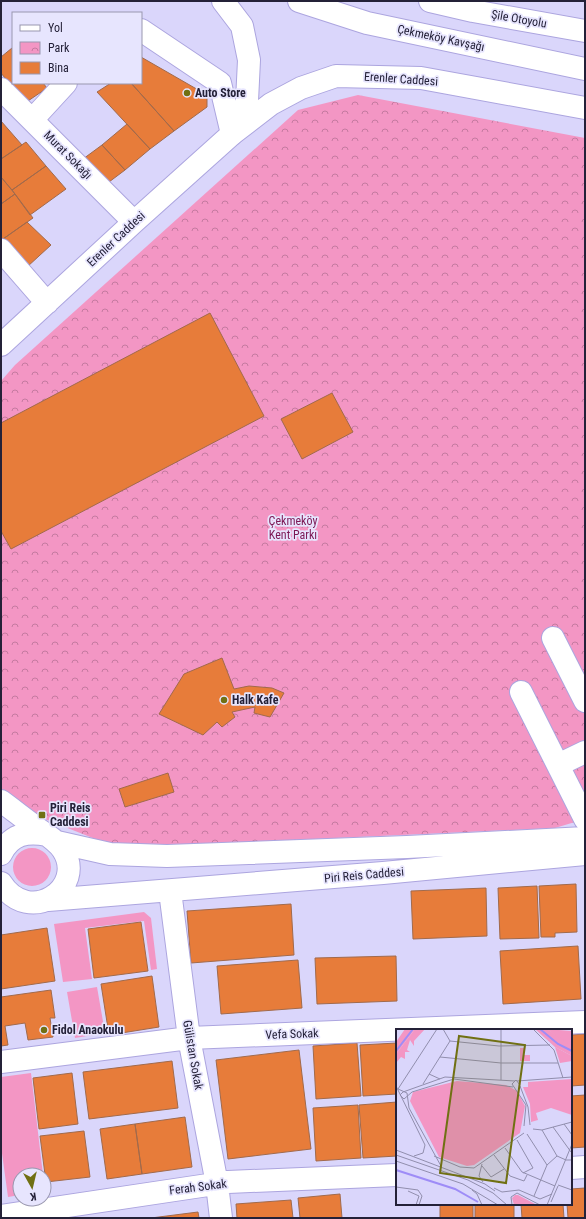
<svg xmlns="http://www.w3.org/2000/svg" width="586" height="1219" font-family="'Roboto Condensed',sans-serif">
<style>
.green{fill:#f396c4}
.park{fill:url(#park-crowns)}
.building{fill:#e77c3a;stroke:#a16a4c}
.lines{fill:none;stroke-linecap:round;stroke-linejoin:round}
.minor-casing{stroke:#aca5df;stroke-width:24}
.major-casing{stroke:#aca5df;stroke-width:24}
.highway-casing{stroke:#aca5df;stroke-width:24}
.minor{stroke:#fff;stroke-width:22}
.major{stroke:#fff;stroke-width:22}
.highway{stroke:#fff;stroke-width:22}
.poi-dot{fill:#707013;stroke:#e7e5fe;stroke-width:1.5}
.labels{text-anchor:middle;stroke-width:3.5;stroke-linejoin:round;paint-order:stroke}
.street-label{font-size:12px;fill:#242138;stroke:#e7e5fe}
.poi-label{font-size:12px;font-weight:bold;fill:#242138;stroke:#e7e5fe;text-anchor:start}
.park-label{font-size:12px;fill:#7c1754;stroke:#e7e5fe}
.inset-river{fill:none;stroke:#9e8cf7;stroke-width:2}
.inset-road{fill:none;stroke:#918ead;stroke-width:1}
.view{fill:#707013;fill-opacity:0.15;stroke:#707013;stroke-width:2}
.inset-edge{fill:none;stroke:#242138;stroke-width:2}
</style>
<defs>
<pattern id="park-crowns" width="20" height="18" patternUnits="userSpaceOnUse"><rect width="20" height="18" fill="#f396c4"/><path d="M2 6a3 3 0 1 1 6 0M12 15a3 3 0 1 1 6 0" fill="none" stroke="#c57aa0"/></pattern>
</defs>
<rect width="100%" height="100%" fill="#dad6fb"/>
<path class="green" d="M13 867a19 19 0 1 1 38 0a19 19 0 1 1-38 0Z
M144,912L151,918L157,969L151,970L144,921L85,928L92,979L63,982L54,924Z
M97,987L105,1033L75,1038L67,992Z
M31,1073L43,1175H20V1195L8,1197L1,1146V1077Z"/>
<path class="park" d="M358,95L585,138V819L555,828L118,848L17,808L1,792V381L15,365L298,110Z"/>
<path class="building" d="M12,48L13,83H43L47,88L25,103L1,73V57Z
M141,57L207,95V107L174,131L131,83H141Z
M111,83H131L174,131L150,149L97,92Z
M1,121L22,145L1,159Z
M127,124L150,149L125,170L102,145Z
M26,142L46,166L12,190L1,177V159Z
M102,145L125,170L105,185L83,159Z
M46,166L66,189L30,215L12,190Z
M1,177L15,194L1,204Z
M15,194L33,218L3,239L1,237V204Z
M27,222L51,245L27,267L3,239Z
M210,313L264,416L11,549L1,531V423Z
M332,393L353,432L302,459L281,419Z
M222,658L234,689L249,686L272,688L284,693L270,717L254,713L255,707L232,712L235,717L222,727L217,722L203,735L159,714L184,674Z
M168,773L174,792L125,807L119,789Z
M576,884L577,932L555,933V937H541L539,886Z
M537,886L539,938L500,939L498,888Z
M486,888L487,936L413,939L411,891Z
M291,904L294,955L191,963L187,911Z
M141,922L148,971L94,978L88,929Z
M47,928L55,981L1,989V935Z
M578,946L581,999L503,1004L500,951Z
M396,956L397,1001L317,1004L315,958Z
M298,960L302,1008L221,1014L217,966Z
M152,976L159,1027L109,1035L101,984Z
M51,990L55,1018H50L53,1037L28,1040L25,1023L5,1026L8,1045L1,1046V997Z
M585,1034V1085L571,1086V1035Z
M357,1043L361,1096L316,1099L313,1046Z
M397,1043V1094L363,1096L360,1045Z
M299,1050L311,1149L228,1159L216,1060Z
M172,1061L178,1108L89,1119L83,1072Z
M72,1073L78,1124L39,1129L33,1078Z
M585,1095V1147L571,1148V1096Z
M397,1102V1156L363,1158L359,1105Z
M358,1105L361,1158L316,1161L313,1108Z
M185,1117L192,1167L142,1174L135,1124Z
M135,1124L142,1174L107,1179L100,1129Z
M84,1131L90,1177L46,1182L40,1136Z
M585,1188V1218H568L567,1204H571V1189Z
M340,1194L342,1218H300L298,1198Z
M291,1200L293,1218H237L236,1204Z
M440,1204H473V1218H440Z
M475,1204H514V1218H475Z
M521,1204H563L564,1218H522Z
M198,1212L199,1218H151Z"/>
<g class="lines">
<g class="minor-casing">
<path id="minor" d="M141,30L220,83L232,134
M1,89L134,222
M32,120L66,83
M1,250L47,303
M1,345L134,222L232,134L271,104L301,88L336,76L421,78L585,108
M553,638L585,701
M521,692L585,819
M558,765L585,752
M1,801C12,809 22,817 33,825C43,833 56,839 63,850C87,888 29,927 1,883
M57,842L110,854L167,856L407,847L585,838
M1,854C11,834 27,831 47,835
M170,891L189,1038L217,1184L221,1218
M48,900L383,873L585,854
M1,1062L189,1038L585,1022
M571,1168L585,1167
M1,1216L228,1182L397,1175"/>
</g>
<g class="major-casing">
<path id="major" d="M223,1L242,26L249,60L247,101L232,134
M299,1L367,23L585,69"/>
</g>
<g class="highway-casing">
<path id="highway" d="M430,1L473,11L585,31"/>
</g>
<use href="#minor" class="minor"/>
<use href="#major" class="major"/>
<use href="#highway" class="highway"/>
</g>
<g class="poi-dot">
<circle cx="187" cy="93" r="4"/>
<circle cx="224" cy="700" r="4"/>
<rect x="38" y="811" width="8" height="8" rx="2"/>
<circle cx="44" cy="1030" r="4"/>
</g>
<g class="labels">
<g class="street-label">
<text transform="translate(519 19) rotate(10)" y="4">Şile Otoyolu</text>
<text transform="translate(441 38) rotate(12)" y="4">Çekmeköy Kavşağı</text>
<text transform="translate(401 79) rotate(4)" y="4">Erenler Caddesi</text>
<text transform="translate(68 155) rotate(45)" y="4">Murat Sokağı</text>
<text transform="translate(116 239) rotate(-43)" y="4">Erenler Caddesi</text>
<text transform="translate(364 875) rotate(-5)" y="4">Piri Reis Caddesi</text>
<text transform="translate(292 1034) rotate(-2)" y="4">Vefa Sokak</text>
<text transform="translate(193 1055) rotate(80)" y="4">Gülistan Sokak</text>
<text transform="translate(198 1187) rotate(-7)" y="4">Ferah Sokak</text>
</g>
<g class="poi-label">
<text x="195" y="97">Auto Store</text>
<text x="232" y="704">Halk Kafe</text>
<text x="50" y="812">Piri Reis<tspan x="50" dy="14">Caddesi</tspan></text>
<text x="52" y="1034">Fidol Anaokulu</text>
</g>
<g class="park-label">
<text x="293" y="525">Çekmeköy<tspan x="293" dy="14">Kent Parkı</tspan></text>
</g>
</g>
<g transform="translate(396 1029)">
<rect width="176" height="176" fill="#dad6fb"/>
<path d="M19,0H29L18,12V17L14,11L11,21L14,23H9V30L5,28L0,34V25ZM151,0L175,2L176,17L170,15ZM159,18L176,27V32L164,34ZM124,19H128V26H134V32H124ZM119,166H122L141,176H118L116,169Z" fill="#f396c4"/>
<path d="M176,50V86L155,79L140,84L142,91L135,93L134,75L127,58H132V53Z" fill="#f396c4"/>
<path d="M9,0H19L0,25V13ZM139,0H151L176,17V27L159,18ZM61,52L110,56L121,62L129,77L124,104L78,136L71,137L43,128L14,72L17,63Z" fill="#f396c4"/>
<path class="inset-river" d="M144,0L162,15L176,22M0,22L17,0M0,141L59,160L82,173"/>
<path class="inset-road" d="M47,0L54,12M105,0V51M137,0L158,21L167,49M44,28L105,34H162M33,45L44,50M121,52L176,48M27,55L54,12L103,17L154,16M124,56L120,51L116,55L130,76L128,97M0,57L29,116L27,124L18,127M124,57L132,78L134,96M117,58L58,50L16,63L8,70L4,66L7,63L49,48L119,52M2,60L11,64L13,79L45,137M2,60L41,0M168,95L176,106M157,98L175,123M137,100L146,101L176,93M146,101L161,127M131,105L151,136M121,111L137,139L127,144M109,119L126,143L159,157M0,121L89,155M0,126L72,151L97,164L111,176M98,126L114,147L128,152L131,146M38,127L64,138L78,139L128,104M0,132L67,155L102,176M86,135L83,147L87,153M86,137L95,148L108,140M89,155L99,162M162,156L176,161M0,158L22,161L26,167L23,176M98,159L106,163L123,161L144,170L156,165M76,161L81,165L86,176M12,162L23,167L20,176M138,167L151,136L161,127L170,131H176M155,173L162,157M116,176L115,168L121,164L144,176M151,176L176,115"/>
<path class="view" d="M63,7L129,16L110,154L44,144Z"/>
<rect width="176" height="176" class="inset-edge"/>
</g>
<rect width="586" height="1219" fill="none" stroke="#242138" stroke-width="4"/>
<rect x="12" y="12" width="130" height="72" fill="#e7e5fe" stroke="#9997af"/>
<rect x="20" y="25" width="20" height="6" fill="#ffffff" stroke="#9997af"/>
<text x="48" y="32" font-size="12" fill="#242138">Yol</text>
<rect x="20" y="42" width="20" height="12" fill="url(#park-crowns)" stroke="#9997af"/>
<text x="48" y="52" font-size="12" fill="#242138">Park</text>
<rect x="20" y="62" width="20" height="12" fill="#e77c3a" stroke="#9997af"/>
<text x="48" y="72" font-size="12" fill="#242138">Bina</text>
<g transform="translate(32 1187) rotate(172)"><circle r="19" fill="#e7e5fe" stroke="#9997af"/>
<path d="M0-3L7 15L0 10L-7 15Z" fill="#707013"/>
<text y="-6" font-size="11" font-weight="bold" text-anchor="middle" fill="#242138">K</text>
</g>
</svg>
